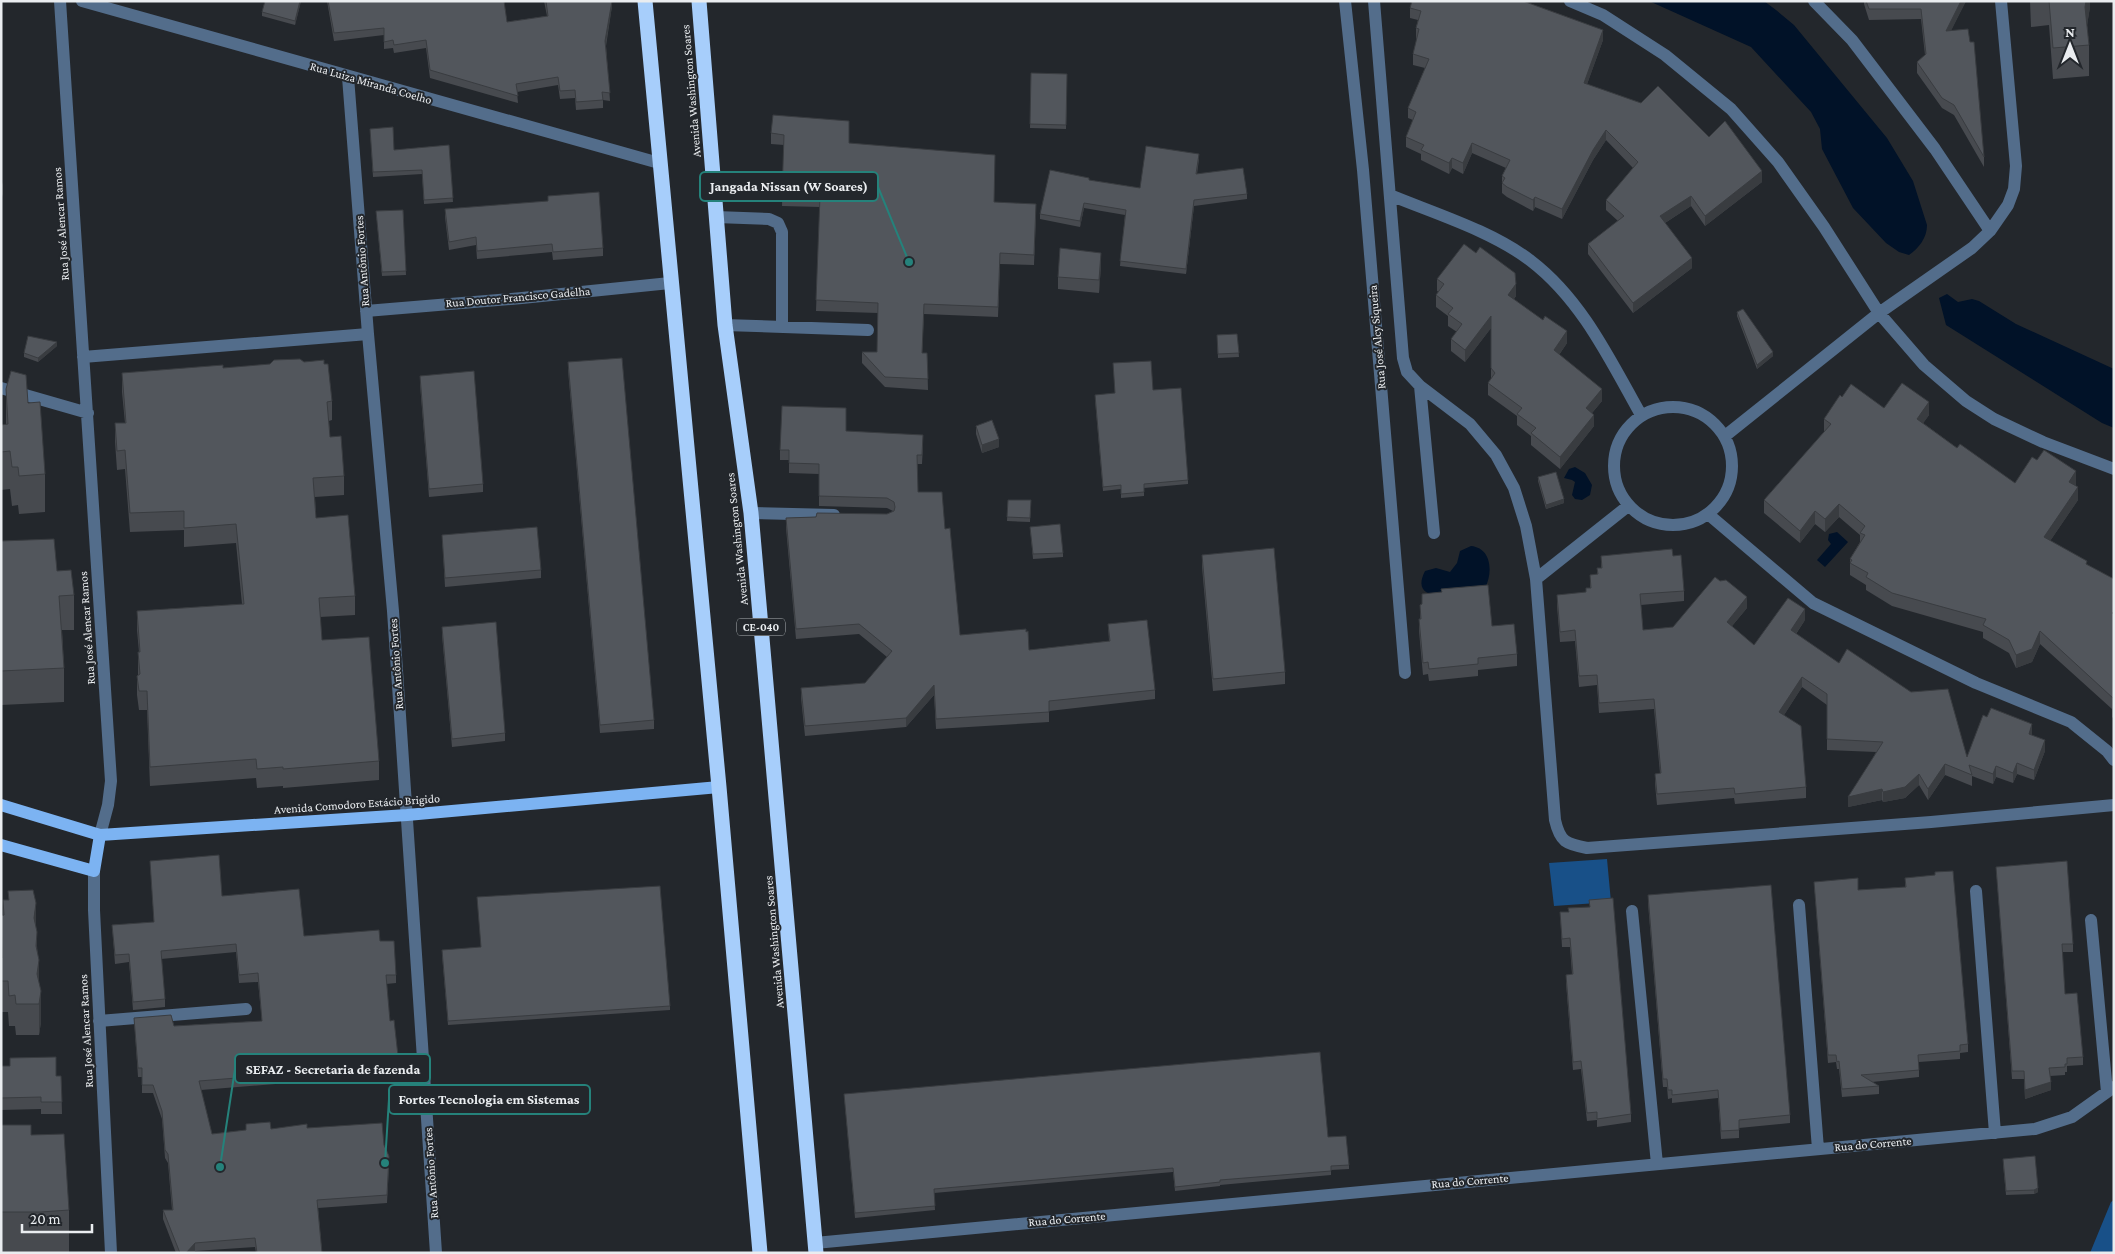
<svg xmlns="http://www.w3.org/2000/svg" width="2115" height="1254" font-family="'Crimson Pro',serif">
<style>
.green{fill:#185088}
.water{fill:#011228}
.lines{fill:none;stroke-linecap:round;stroke-linejoin:round}
.minor{stroke:#536d8b;stroke-width:12}
.major{stroke:#7cb3f2;stroke-width:12}
.highway{stroke:#a7cefb;stroke-width:15}
.wall{fill:#474a4f}
.shaded-wall{fill:#393c40}
.building{fill:#52565c;stroke:#393c40}
.labels{text-anchor:middle;stroke-width:4;stroke-linejoin:round;paint-order:stroke}
.shield{fill:#23272c;stroke:#aeb2b5;stroke-width:1}
.shield-label{font-size:11px;font-weight:bold;fill:#eaedf0}
.street-label{font-size:12px;fill:#eaedf0;stroke:#23272c}
.leader{fill:none;stroke:#25827b;stroke-width:2}
.callout-dot{fill:#25827b;stroke:#23272c;stroke-width:2}
.callout{fill:#23272c;stroke:#25827b;stroke-width:2}
.callout-label{font-size:14px;text-anchor:middle;font-weight:bold;fill:#eaedf0}
</style>
<rect width="100%" height="100%" fill="#23272c"/>
<path class="green" d="M1607,859L1611,902L1554,906L1549,863Z
M2114,1200V1253H2090L2111,1202Z"/>
<path class="water" d="M1649,1H1764L1776,10L1794,25L1887,138L1913,181L1927,225C1927,238 1919,248 1909,255L1899,252L1886,243L1853,208L1822,149L1820,129L1811,112L1751,47Z
M1947,294L1958,302L1972,299L1979,301L2016,324L2114,369V428L2102,423L1946,325L1939,298Z
M1575,467L1585,473L1592,485L1590,495L1582,500L1575,499L1572,495L1575,482L1572,480L1564,478L1569,469Z
M1837,532L1848,542L1825,567L1817,560L1831,544L1828,540L1829,534Z
M1471,546C1492,548 1493,573 1485,588C1468,591 1406,609 1425,571L1436,568L1450,572L1457,563L1460,551Z"/>
<g class="lines">
<path class="minor" d="M60,1L111,781L108,805L100,835
M82,1L659,163
M1345,1L1363,170L1405,673
M1374,1L1403,358L1407,372L1420,386L1470,424L1496,455L1514,488L1526,526L1536,579L1555,820C1560,842 1566,844 1587,848L1931,822L2114,805
M1570,1L1603,15L1665,55L1731,109L1778,162L1824,227L1879,313L1924,365L1966,401L1994,419L2043,442L2114,469
M1814,1L1852,40L1935,149L1990,231
M348,77L368,334L393,611L436,1253
M1390,195C1436,214 1492,231 1531,261C1582,300 1610,360 1641,415
M716,217L769,219L778,223L782,232V326
M366,311L522,298L670,283
M725,325L868,330
M83,357L368,334
M1420,386L1434,533
M1,388L88,413
M1614 466a59 59 0 1 1 118 0a59 59 0 1 1-118 0Z
M1725,436L1879,313L1972,248L1990,231L2008,205L2014,189L2016,166L2001,1
M751,513L834,515
M1708,514L1813,603L1976,683L2071,722L2107,751L2114,760
M1536,579L1628,506
M94,871V910L111,1253
M1976,891L1995,1133
M1799,905L1818,1149
M1632,911L1657,1164
M2091,920L2107,1092
M99,1021L246,1009
M815,1243L2035,1129L2072,1117L2114,1087"/>
<path class="major" d="M1,805L100,835L407,815L719,787
M1,845L94,871L100,835"/>
<path class="highway" d="M645,1L719,787L760,1253
M699,1L725,325L751,513L816,1253"/>
</g>
<path class="wall" d="M301,1L295,25L262,16V12Z
M327,1H504L507,22L547,16L544,1H612V6L606,46L610,101L603,100V108L576,110L575,98L560,99L558,85L517,92L518,103L430,78L426,48L394,53L393,48L384,49V35L334,41Z
M1864,1H1966L1951,30L1984,157V167L1954,115L1942,108L1917,73V62L1925,55L1921,19L1869,20L1864,4Z
M2030,1H2090V7L2087,25L2089,45V76L2053,79L2049,25L2031,27Z
M1410,8L1603,40L1587,84L1709,137L1762,182L1705,226L1691,206L1665,223L1692,268L1633,313L1588,254V244L1618,221L1606,210V200L1633,168L1606,140L1593,160L1562,219L1535,207L1533,211L1507,197L1502,193V176L1506,168L1472,153L1463,174L1452,168L1449,174L1421,160V154L1406,147V137L1413,120L1408,118V108L1425,68L1413,65V54L1417,39L1416,38V28L1418,20L1410,18Z
M1031,73L1067,74L1066,129L1030,128Z
M370,129L394,150L449,145L453,202L424,204L422,174L373,177Z
M771,133L849,143L995,202L1036,214L1034,265L1000,264L998,317L924,314L922,353H927L928,390L885,387L862,363V352H877L878,313L816,311L820,207L782,206L784,145L771,144Z
M1199,159L1197,174L1247,194V199L1194,206L1186,274L1120,266L1125,215L1084,208L1080,227L1040,219V214L1089,180L1140,188Z
M445,209L603,248V256L553,260L552,252L477,259L476,245L449,250L445,217Z
M403,210L406,275L382,276L376,211Z
M1101,265L1099,293L1058,289V277Z
M1437,279L1516,296L1514,299L1567,343L1559,355L1602,401L1592,413L1594,426L1560,469L1531,445V436L1517,425V416L1488,395V383L1491,379V328L1465,362L1451,351V339L1457,332L1448,326V316L1436,307V295L1439,292L1437,291Z
M1737,312L1773,356L1757,369L1737,316Z
M1237,334L1239,357L1218,358L1217,335Z
M57,346L38,362L24,357V353Z
M304,362L324,364L332,401V420L329,421L330,437L344,476V495L315,497L316,518L355,596V615L320,617L322,640L379,761V780L283,788V786L257,788L256,778L150,786L147,710H139L137,695V676L138,675V652H139L137,630V611L242,604L236,543L184,547V530L130,532L125,469L117,470L115,442V423H125L122,392V373L223,368Z
M568,362L654,720V729L600,733L568,370Z
M420,376L483,484V492L429,497L420,384Z
M6,389L28,403L45,474V512L19,514L18,505L12,506L10,489L1,490V425H6Z
M1153,390L1188,480V484L1144,488V496L1121,498V489L1103,491L1095,399Z
M1842,397L1884,408L1929,415L1923,423L1957,448L2015,483L2076,484L2075,486L2078,500L2050,541L2087,565L2114,579V719L2112,717V709L2040,644L2032,662L2016,668L2009,653L1983,638V632L1892,606L1866,590V585L1850,575V559L1860,542V535L1839,517L1825,532L1815,524L1800,543L1764,513V500L1824,432V419Z
M976,426L999,447L982,453L976,434Z
M846,431L923,445L922,464H917L918,492L945,529L960,635L1029,650L1109,641L1108,624L1155,690V699L1049,711V722L936,729L934,695L906,727L805,736L801,698V688L865,683L887,657L859,634L796,639L786,528V518L887,514L893,511L887,508L819,506V474L789,473V460H780V450Z
M1538,477L1564,503L1546,509L1538,481Z
M1008,500H1031L1030,522L1007,521Z
M1030,527L1063,553V557L1033,559Z
M442,535L541,570V578L445,587Z
M1,541L57,571L74,595V630H62L64,668V702L1,705Z
M1202,555L1285,672V684L1213,691L1202,567Z
M1601,556H1673L1684,591V601L1641,605L1643,630L1673,627L1747,608L1732,626L1754,645L1805,620L1796,634L1967,757L2032,735L2045,751L2034,780L2017,774L2013,783L1996,777L1993,784L1972,776V786L1945,775L1928,800L1919,785L1905,798L1883,802L1882,800L1848,807L1876,752L1827,750V705L1802,687L1784,715L1806,787V798L1735,804L1734,798L1657,805L1655,784V774L1660,773L1654,709L1599,713L1597,685L1579,687L1575,641L1560,642L1557,606V595L1586,593L1590,588V575H1597V568H1601Z
M1420,605L1492,626L1517,654V666L1478,670V676L1429,681L1428,674L1423,675L1419,631V619H1420Z
M442,627L505,733V741L452,747L442,635Z
M150,861L304,936L380,941L396,975V983L386,984L390,1021L399,1065V1074L201,1090L212,1134L246,1130V1124L271,1129L307,1128L384,1145L389,1165L387,1203L318,1208L322,1253H256L255,1247L195,1251L193,1253H176L163,1219V1210H172L168,1163L165,1158L162,1119L153,1093H142V1077H138L134,1018L174,1026L262,1021L258,982L239,983L236,952L161,959L165,999V1007L133,1010L129,962L115,964L112,925L154,922Z
M1996,867L2073,944V952H2062L2065,994L2083,1057V1065L2067,1066V1072H2065V1075L2050,1076L2051,1090L2025,1099L2024,1079H2012Z
M1905,878L1968,1044V1052L1960,1053V1059L1919,1062V1077L1872,1082L1879,1086V1094L1842,1097L1839,1069H1837L1836,1062L1828,1063L1814,882L1858,890L1905,887Z
M1648,895L1790,1115V1123L1739,1128V1138L1721,1139L1718,1098L1672,1103V1098L1668,1099L1667,1087H1663L1648,903Z
M3,900L36,926L41,1022L39,1035H16L15,1026H9L8,1012H1V916L3,915Z
M1560,912H1568L1631,1114V1122L1597,1127V1120L1587,1121L1581,1069L1573,1070L1566,983V975L1572,974L1570,947H1562Z
M480,947L670,1006V1010L448,1025L442,954Z
M1,1066L56,1076H61L62,1114H41V1109L1,1110Z
M844,1094L1328,1137L1349,1165V1169L1331,1170V1175L1220,1185V1186L1175,1191L1173,1172L934,1193L935,1210L855,1218Z
M1,1125L31,1135L69,1210V1253H1Z
M2003,1163L2038,1192L2034,1194L2006,1195Z"/>
<path class="shaded-wall" d="M300,1H301L295,25V21Z
M612,1V6L605,48V41Z
M1961,1H1966L1946,41V31Z
M2086,1H2090V7L2085,38V7Z
M1603,30V40L1584,93V83Z
M1606,130V140L1593,160L1562,219V209L1593,150Z
M1472,143V153L1463,174V163Z
M1452,158V168L1449,174V163Z
M1762,171V182L1705,226V216Z
M3,182V194L1,200V188Z
M1691,196V206L1660,226V216Z
M1535,197V207L1533,211V200Z
M1194,200V206L1186,274V269Z
M1084,203V208L1080,227V221Z
M1101,253V265L1099,293V280Z
M1692,258V268L1633,313V303Z
M1516,284V296L1508,306V295Z
M1491,316V328L1465,362V350Z
M1567,331V343L1554,362V350Z
M57,342V346L38,362V358Z
M1773,352V356L1757,369V365Z
M1602,389V401L1586,420V408Z
M1929,402V415L1917,432V419Z
M1594,415V426L1560,469V457Z
M999,439V447L982,453V445Z
M2076,471V484L2069,494V482Z
M2078,487V500L2044,550V537Z
M1564,499V503L1546,509V505Z
M1839,504V517L1825,532V519Z
M1815,511V524L1800,543V531Z
M1747,597V608L1727,632V622Z
M1805,609V620L1791,641V630Z
M2040,631V644L2032,662L2016,668V655Z
M1802,677V687L1779,723V712Z
M934,685V695L906,727V718Z
M2032,724V735L2029,744V734Z
M2045,740V751L2034,780V770Z
M2017,763V774L2013,783V773Z
M1945,764V775L1928,800V789Z
M1996,766V777L1993,784V774Z
M1919,774V785L1905,798L1883,802V792Z
M1882,789V800L1848,807V797Z
M36,903V934L34,918Z
M37,932V963L36,946Z
M39,960V991L37,1005V974Z
M41,991V1022L39,1035V1004Z
M2051,1082V1090L2025,1099V1090Z
M2038,1188V1192L2034,1194V1190Z
M195,1243V1251L193,1253H186Z"/>
<path class="building" d="M265,1H300L295,21L262,12Z
M328,1H504L507,22L548,16L546,1H612L605,41L610,93L602,92L603,100L576,102L575,90L560,91L558,77L516,84L518,96L430,70L426,40L394,45L393,40L384,42V28L334,33Z
M1412,1H1523L1603,30L1584,83L1641,103L1658,86L1709,137L1725,121L1762,171L1705,216L1691,196L1660,216L1692,258L1633,303L1588,244L1624,216L1606,200L1638,162L1606,130L1593,150L1562,209L1535,197L1533,200L1507,187L1502,183L1505,178L1502,176L1510,160L1472,143L1463,163L1452,158L1449,163L1421,150L1424,145L1406,137L1416,112L1408,108L1429,59L1413,54L1419,29L1416,28L1421,11L1410,8Z
M1866,1H1961L1946,31L1968,29L1970,42H1974L1984,157L1954,105L1942,98L1917,62L1926,54L1921,9H1869Z
M2049,1H2086L2085,7L2089,45L2053,48Z
M1031,73L1067,74L1066,125L1030,124Z
M773,115L849,121V143L995,155L994,202L1036,204L1034,255L1000,253L998,307L924,304L922,353H927L928,379L885,377L862,352H877L878,303L816,300L820,196L782,195L784,135L771,133Z
M393,127L394,150L449,145L453,198L424,200L422,170L373,172L370,129Z
M1146,146L1199,154L1196,174L1243,168L1247,194L1194,200L1186,269L1120,261L1126,210L1084,203L1080,221L1040,214L1050,170L1089,178V180L1140,188Z
M599,192L603,248L553,252L552,244L477,251L476,237L449,242L445,209L548,201V196Z
M403,210L406,271L382,272L376,211Z
M1464,244L1476,253L1480,247L1515,273L1516,284L1508,295L1543,320L1545,316L1567,331L1554,350L1602,389L1586,408L1594,415L1560,457L1531,433L1536,428L1517,414L1522,408L1488,383L1495,373L1491,368V316L1465,350L1451,339L1462,324L1448,314L1453,308L1436,295L1444,284L1437,279Z
M1060,248L1101,253L1099,280L1058,277Z
M1743,309L1773,352L1757,365L1737,312Z
M1237,334L1239,353L1218,354L1217,335Z
M28,336L57,342L38,358L24,353Z
M622,358L654,720L600,725L568,362Z
M300,359L304,362L324,360V364H328L332,401L327,402L330,437L341,436L344,476L313,478L316,518L348,515L355,596L319,598L322,640L369,637L379,761L283,769V767L257,769L256,759L150,767L147,691H139L137,676L140,674L138,652H140L137,611L244,604L236,524L184,528V511L130,513L125,450L117,451L115,423H126L122,373L223,365V368L270,364L274,360Z
M1151,361L1153,390L1181,388L1188,480L1144,484V492L1121,494V485L1103,487L1095,395L1115,393L1113,363Z
M11,371L26,375L28,403L40,402L45,474L19,476L18,467H12L10,451L1,452V425L8,424L6,389Z
M474,371L483,484L429,489L420,376Z
M1902,383L1929,402L1917,419L1957,448L1960,444L2015,483L2032,457L2037,460L2044,450L2076,471L2069,482L2078,487L2044,537L2087,561L2086,564L2114,579V611L2112,613L2114,615V699L2040,631L2032,649L2016,655L2009,640L1983,625L1986,619L1892,593L1866,577L1868,573L1850,563L1852,560L1850,559L1865,535L1860,533L1865,526L1839,504L1825,519L1815,511L1800,531L1764,500L1831,424L1824,419L1840,395L1842,397L1851,384L1884,408Z
M782,406L846,408V431L923,435L922,455H917L918,492H942L945,529L950,528L960,635L1026,629V632L1028,631L1029,650L1110,641L1108,624L1147,620L1155,690L1049,701V712L936,719L934,685L906,718L805,726L801,688L865,683L892,651L859,624L796,629L786,518L816,517L817,513L887,514L894,511L895,507L894,502L887,498L819,496V464L789,463V450H780Z
M992,420L999,439L982,445L976,426Z
M1556,472L1564,499L1546,505L1538,477Z
M1008,500H1031L1030,518L1007,517Z
M1060,524L1063,553L1033,554L1030,527Z
M537,527L541,570L445,578L442,535Z
M54,539L57,571L71,570L74,595L59,596L64,668L1,671V541Z
M1274,548L1285,672L1213,679L1202,555Z
M1672,549L1673,556L1681,555L1684,591L1640,594L1643,630L1673,627L1715,577L1720,581L1726,580L1747,597L1727,622L1754,645L1788,598L1805,609L1791,630L1839,663L1847,649L1911,692L1948,689L1967,757L1983,715L1987,717L1991,708L2032,724L2029,734L2045,740L2034,770L2017,763L2013,773L1996,766L1993,774L1969,765L1972,775L1945,764L1928,789L1919,774L1905,787L1883,792L1882,789L1848,797L1883,742L1827,739V694L1802,677L1779,712L1801,726L1806,787L1735,794L1734,788L1657,794L1655,774L1661,773L1654,699L1599,703L1597,675L1579,676L1575,630L1560,632L1557,595L1586,592V588H1591L1590,575L1598,574L1597,568H1602L1601,556Z
M1488,585L1492,626L1514,624L1517,654L1478,658V664L1429,669L1428,662L1423,663L1419,619H1421L1420,605L1422,604V594L1442,592L1441,589Z
M496,622L505,733L452,739L442,627Z
M219,855L222,896L299,889L304,936L379,930L380,941H394L396,975H386L390,1021L394,1020L399,1065L199,1081L212,1134L246,1130V1124L270,1122L271,1129L307,1124V1128L382,1123L384,1145L389,1156L387,1195L317,1200L322,1253H257L255,1238L195,1243L186,1253H180L163,1210H173L168,1154L165,1150L162,1111L153,1085H142V1068H138L134,1018L171,1015L174,1026L262,1021L258,973L239,975L236,944L161,951L165,999L133,1002L129,954L115,955L112,925L154,922L150,861Z
M2067,861L2073,944H2062L2065,994L2077,993L2083,1057L2067,1058V1064H2065V1067L2049,1068L2051,1082L2025,1090L2024,1071H2012L1996,867Z
M1953,871L1968,1044L1960,1045V1051L1918,1055L1919,1070L1861,1075L1879,1086L1842,1089L1839,1061L1837,1062L1836,1055H1828L1814,882L1858,878V890L1906,887L1905,878L1935,875V872Z
M1771,885L1790,1115L1739,1120V1130L1721,1131L1718,1090L1672,1095V1090H1668L1667,1079H1663L1648,895Z
M660,886L670,1006L448,1021L442,950L481,947L477,897Z
M33,890L36,903L34,918L37,932L36,946L39,960L37,974L41,991L39,1004H16L15,995L9,996L8,981H1V958H2L1,916L4,915L3,900H9L8,891Z
M1613,898L1631,1114L1597,1119V1112L1587,1113L1581,1061L1573,1062L1566,975L1573,974L1570,938L1562,939L1560,912H1569L1568,908L1590,907L1589,900Z
M1320,1052L1328,1137L1346,1136L1349,1165L1331,1166V1171L1220,1180V1182L1175,1187L1173,1168L934,1189L935,1206L855,1213L844,1094Z
M56,1057V1076H61L62,1102H41V1097L1,1098V1066H10V1058Z
M1,1125H31V1135L64,1134L69,1210L41,1212H1Z
M2035,1156L2038,1188L2034,1190L2006,1191L2003,1159Z"/>
<g class="labels">
<rect class="shield" x="737" y="618.5" width="48" height="17" rx="4"/>
<g class="shield-label">
<text x="761" y="631">CE-040</text>
</g>
<g class="street-label">
<text transform="translate(371 83) rotate(16)" y="4">Rua Luiza Miranda Coelho</text>
<text transform="translate(691 91) rotate(-95)" y="4">Avenida Washington Soares</text>
<text transform="translate(61 224) rotate(-94)" y="4">Rua José Alencar Ramos</text>
<text transform="translate(362 261) rotate(-94)" y="4">Rua Antônio Fortes</text>
<text transform="translate(518 297) rotate(-5)" y="4">Rua Doutor Francisco Gadelha</text>
<text transform="translate(1377 337) rotate(-95)" y="4">Rua José Alcy Siqueira</text>
<text transform="translate(737 539) rotate(-96)" y="4">Avenida Washington Soares</text>
<text transform="translate(87 628) rotate(-94)" y="4">Rua José Alencar Ramos</text>
<text transform="translate(396 664) rotate(-94)" y="4">Rua Antônio Fortes</text>
<text transform="translate(357 804) rotate(-4)" y="4">Avenida Comodoro Estácio Brigido</text>
<text transform="translate(774 942) rotate(-95)" y="4">Avenida Washington Soares</text>
<text transform="translate(86 1031) rotate(-93)" y="4">Rua José Alencar Ramos</text>
<text transform="translate(1873 1144) rotate(-5)" y="4">Rua do Corrente</text>
<text transform="translate(431 1173) rotate(-94)" y="4">Rua Antônio Fortes</text>
<text transform="translate(1470 1181) rotate(-5)" y="4">Rua do Corrente</text>
<text transform="translate(1067 1219) rotate(-5)" y="4">Rua do Corrente</text>
</g>
</g>
<path class="leader" d="M909 262L878 187M220 1167L235 1069M385 1163L389 1099"/>
<g class="callout-dot">
<circle cx="909" cy="262" r="5"/>
<circle cx="220" cy="1167" r="5"/>
<circle cx="385" cy="1163" r="5"/>
</g>
<g class="callout">
<rect x="700" y="172" width="178" height="29" rx="5"/>
<rect x="235" y="1054" width="195" height="29" rx="5"/>
<rect x="389" y="1085" width="201" height="29" rx="5"/>
</g>
<g class="callout-label">
<text x="789" y="191">Jangada Nissan (W Soares)</text>
<text x="333" y="1074">SEFAZ - Secretaria de fazenda</text>
<text x="489" y="1104">Fortes Tecnologia em Sistemas</text>
</g>
<rect width="2115" height="1254" fill="none" stroke="#eaedf0" stroke-width="5"/>
<g transform="translate(2070 45)" stroke="#23272c" stroke-width="4" paint-order="stroke">
<path d="M0-4L9 19L0 12L-9 19Z" fill="#eaedf0"/>
<text y="-8" font-size="14" font-weight="bold" text-anchor="middle" fill="#eaedf0">N</text>
</g>
<path d="M22 1224v8h70v-8" fill="none" stroke="#eaedf0" stroke-width="2.5"/>
<text x="30" y="1224" font-size="15" fill="#eaedf0" stroke="#23272c" stroke-width="4" paint-order="stroke">20 m</text>
</svg>
